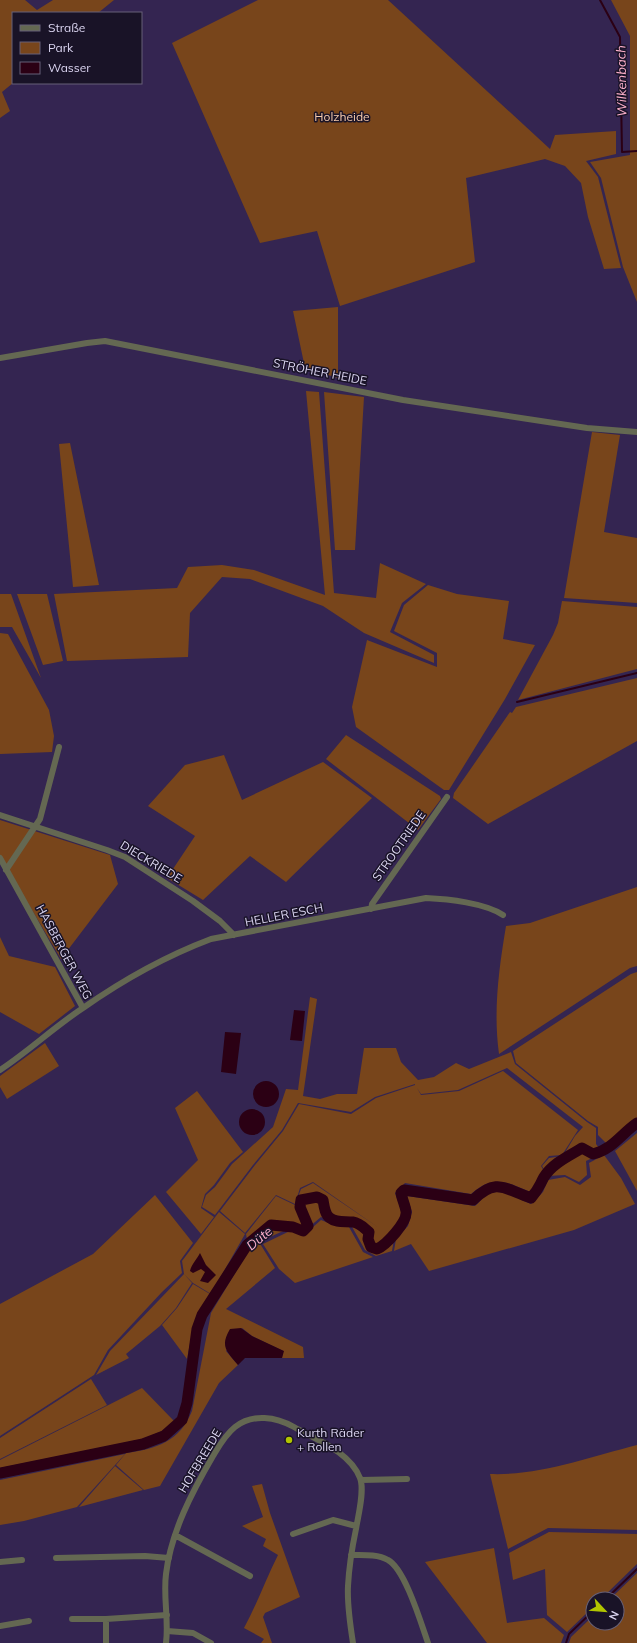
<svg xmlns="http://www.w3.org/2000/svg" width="637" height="1643" font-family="Mulish,sans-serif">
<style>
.green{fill:#78451b}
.water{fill:#2b0014}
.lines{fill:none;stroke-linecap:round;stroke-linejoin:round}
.stream{stroke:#2b0014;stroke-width:2}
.river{stroke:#2b0014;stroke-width:11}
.street{stroke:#646852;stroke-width:6}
.poi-dot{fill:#b1c500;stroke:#191327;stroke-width:1.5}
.labels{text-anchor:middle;stroke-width:3;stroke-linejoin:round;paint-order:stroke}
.park-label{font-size:12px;fill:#f8ccad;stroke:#191327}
.street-label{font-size:12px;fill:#dbd5f1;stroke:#191327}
.poi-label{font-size:12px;fill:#dbd5f1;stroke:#191327;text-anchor:start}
.water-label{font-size:13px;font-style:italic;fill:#fdb0cb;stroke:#191327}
</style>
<rect width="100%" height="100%" fill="#342551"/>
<path class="green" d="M0,0H25L37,10L53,0H114L98,13H13V83L2,92L10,111L0,118Z
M258,0H388L550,149L555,135L616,131V154L586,161L598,177L621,268L604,269L588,217L581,183L565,166L545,159L466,178L475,262L340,306L317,231L260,243L172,43Z
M611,0H637V302L623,267L601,178L590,162L630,155V36Z
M338,307V378L305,368L293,311Z
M306,391L319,392L334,593L376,598L380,563L426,584L402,603L390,632L434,655V663L364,633L323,606L250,579L222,577L190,613L188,657L67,661L54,594L177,588L188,567L222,565L254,570L325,595Z
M324,392L364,397L355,550H335Z
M592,432L620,435L604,532L637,538V603L564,598Z
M70,443L99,585L73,587L59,444Z
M428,585L457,594L509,601L503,639L535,645L505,699L449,790H444L356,727L352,707L367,640L437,667V653L394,631L404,605Z
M0,594H11L41,678L12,627H0Z
M17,594H47L63,661L43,665Z
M562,601L637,607V669L518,700L553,635L558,623Z
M0,633L8,634L49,710L54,736L52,752L0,754Z
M637,678V741L488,824L453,798L454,793L510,712L512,713L516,707Z
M346,735L440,796L441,799L418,830L326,759Z
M224,755L242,800L323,762L372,798L286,882L250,856L203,900L167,878L195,836L148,806L185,765Z
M0,820L110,855L118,884L61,959L0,856Z
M637,887V966L630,968L499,1054C493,1011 499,968 506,926L530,923Z
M0,937L9,956L55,967L75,1006L39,1034L0,1012Z
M637,972V1118L607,1144L598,1135V1127L588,1121L516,1063L513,1051L631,974Z
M310,997L317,999L303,1096L320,1099L337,1094H357L364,1048H396L401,1062L418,1080L434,1077L456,1063L469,1069L511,1052L515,1064L587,1122L596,1128V1144L603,1153L586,1161L587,1175L579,1182L565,1175L548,1176L542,1166L549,1158L563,1156L575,1136L583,1127L507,1068L458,1090L421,1094L417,1088L421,1095L459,1091L503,1071L578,1130L562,1155L549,1156L541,1166L544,1171L537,1188L530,1192C506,1181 492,1175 471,1194L405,1183L395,1193C403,1216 406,1216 388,1235L394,1239L392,1251L376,1256L365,1250L351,1225L336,1223L321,1217L303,1232L292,1227L259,1242L275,1268L226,1309L303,1347L304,1358H282L283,1351L252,1336L242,1328L226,1351L238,1365L219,1383L160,1486L144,1490L116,1465L126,1453C157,1449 180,1441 192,1411L211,1313L249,1250L246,1234L276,1196L295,1205L301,1189L313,1183L379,1228L313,1182L300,1188L295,1204L276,1195L245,1233L220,1211L255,1165L283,1131L299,1104L351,1114L376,1098L415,1085V1084L375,1097L351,1112L298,1103L282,1130L253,1165L215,1215L202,1207L206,1195L215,1187L232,1164L273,1127L286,1089L298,1090Z
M45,1043L59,1066L7,1099L0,1087V1076Z
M197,1091L243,1152L230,1163L214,1185L205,1194L201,1208L214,1217L201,1234L166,1192L198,1160L175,1108Z
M637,1133V1191L615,1151Z
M604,1155L621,1178L635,1204L574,1230L429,1271L411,1244L394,1251L396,1239L408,1226L412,1212L407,1196L475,1206C479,1203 482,1198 486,1195C501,1186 517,1199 531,1204L543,1192L548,1180L565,1177L580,1185L591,1177L589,1163Z
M155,1195L193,1243L180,1261L182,1273L162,1292L108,1350L94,1375L0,1436V1304L93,1254Z
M219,1212L245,1234L211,1294L193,1283L184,1274L182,1261Z
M321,1220L336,1226L349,1227L363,1252L373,1257L295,1283L279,1269L263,1244L292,1230L304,1235Z
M184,1274L192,1283L176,1308L160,1326L126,1354L129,1358L96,1375L110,1351Z
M193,1284L210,1294L198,1313L193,1328L187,1359L162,1325L177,1308Z
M91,1379L107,1405L0,1459V1438Z
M142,1388L174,1421L162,1431L143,1439L0,1468V1460Z
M637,1445V1530L548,1528L508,1549L490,1474C538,1476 590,1457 637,1445Z
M125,1454L77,1507L24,1521L0,1525V1480Z
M115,1466L143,1490L79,1507Z
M262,1484L270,1513L300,1597L265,1613L263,1617L272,1643H261L264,1639L244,1628C257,1604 266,1579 278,1555L263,1546L266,1539L242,1526L263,1517L252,1486Z
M549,1532L637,1534V1564L601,1599H593V1607L567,1632L547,1615L545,1569L513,1580L509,1553Z
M494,1548L507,1623L544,1618L564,1635L561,1643H487L425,1562Z
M637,1573V1643H569L571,1637L593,1616V1623H617V1599H610Z"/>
<path class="water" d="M294,1010L305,1011L302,1041L290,1040Z
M225,1032L241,1033L236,1074L221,1072Z
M253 1094a13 13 0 1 1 26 0a13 13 0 1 1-26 0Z
M239 1122a13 13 0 1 1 26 0a13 13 0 1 1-26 0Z
M200,1253L206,1265L216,1275L208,1283L200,1281L205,1272L201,1269L193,1273L190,1271C191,1265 197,1259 200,1253Z
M241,1328L252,1336L284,1351L282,1358H245L238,1365C226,1351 220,1346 230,1329Z"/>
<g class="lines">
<path class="stream" d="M600,0L620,37L622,152L637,151
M517,702L637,673
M606,1599L637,1569
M566,1643L569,1634L593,1611"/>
<path class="river" d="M0,1473L143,1444L164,1436L182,1420L187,1403L197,1329L202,1315L247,1245L271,1225L293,1227L303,1231L308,1226L300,1207L301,1200L317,1197L323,1200C324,1206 325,1215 330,1218C336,1223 345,1221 353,1222C360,1223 364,1228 369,1232L368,1239L371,1247L377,1249C386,1245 408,1222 406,1211C405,1205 402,1199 401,1193L404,1190L473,1200C497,1177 504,1189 531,1198C539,1189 539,1186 544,1177C553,1163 569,1156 582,1148L593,1154C613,1149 621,1134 637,1123"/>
<path class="street" d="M0,358L87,343L105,341L403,400L587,428L637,432
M0,815L107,850L125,857L193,901L220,921L234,935
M0,858L83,1008
M6,870L40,819L59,747
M371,909L372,904L447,797
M0,1070C29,1051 54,1027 83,1008C123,980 166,956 211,939L426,898C448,899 485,903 503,915
M361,1480L407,1479
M293,1534L333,1520L356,1526
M175,1535L250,1576
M351,1555C363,1555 378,1554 388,1560C405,1569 421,1623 428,1643
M56,1558L145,1556L169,1558
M0,1562L22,1560
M72,1619H106L167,1615
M0,1626L29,1621
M167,1631L193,1633L211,1643
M106,1643V1619
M166,1643C169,1620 163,1597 166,1574C171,1532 192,1492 213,1456C219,1446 225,1435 235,1427C253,1413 276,1417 294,1427C317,1440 350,1452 360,1478C365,1490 358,1516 356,1529C352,1548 349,1567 348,1586C347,1605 350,1624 353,1643"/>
</g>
<circle class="poi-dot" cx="289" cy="1440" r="4"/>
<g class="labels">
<g class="park-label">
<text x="342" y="121">Holzheide</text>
</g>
<g class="street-label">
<text transform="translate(320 372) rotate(11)" y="4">STRÖHER HEIDE</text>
<text transform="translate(399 846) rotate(-55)" y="4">STROOTRIEDE</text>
<text transform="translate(151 862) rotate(31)" y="4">DIECKRIEDE</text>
<text transform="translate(284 915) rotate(-11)" y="4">HELLER ESCH</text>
<text transform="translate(64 952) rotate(62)" y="4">HASBERGER WEG</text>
<text transform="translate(200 1461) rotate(-59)" y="4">HOFBREEDE</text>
</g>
<g class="poi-label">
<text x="297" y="1437">Kurth Räder<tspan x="297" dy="14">+ Rollen</tspan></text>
</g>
<g class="water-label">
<text transform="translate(621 81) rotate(-91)" y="5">Wilkenbach</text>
<text transform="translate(259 1238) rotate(-40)" y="5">Düte</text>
</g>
</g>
<rect x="12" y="12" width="130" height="72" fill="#191327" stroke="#676178"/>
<rect x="20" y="25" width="20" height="6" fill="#646852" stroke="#676178"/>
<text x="48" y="32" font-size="12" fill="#dbd5f1">Straße</text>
<rect x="20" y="42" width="20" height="12" fill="#78451b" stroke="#676178"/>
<text x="48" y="52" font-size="12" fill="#dbd5f1">Park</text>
<rect x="20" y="62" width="20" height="12" fill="#2b0014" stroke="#676178"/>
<text x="48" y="72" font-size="12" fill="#dbd5f1">Wasser</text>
<g transform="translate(605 1611) rotate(116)"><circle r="19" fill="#191327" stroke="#676178"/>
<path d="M0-3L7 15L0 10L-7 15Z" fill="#b1c500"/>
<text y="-6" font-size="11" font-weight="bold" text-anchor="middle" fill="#dbd5f1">N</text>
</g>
</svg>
